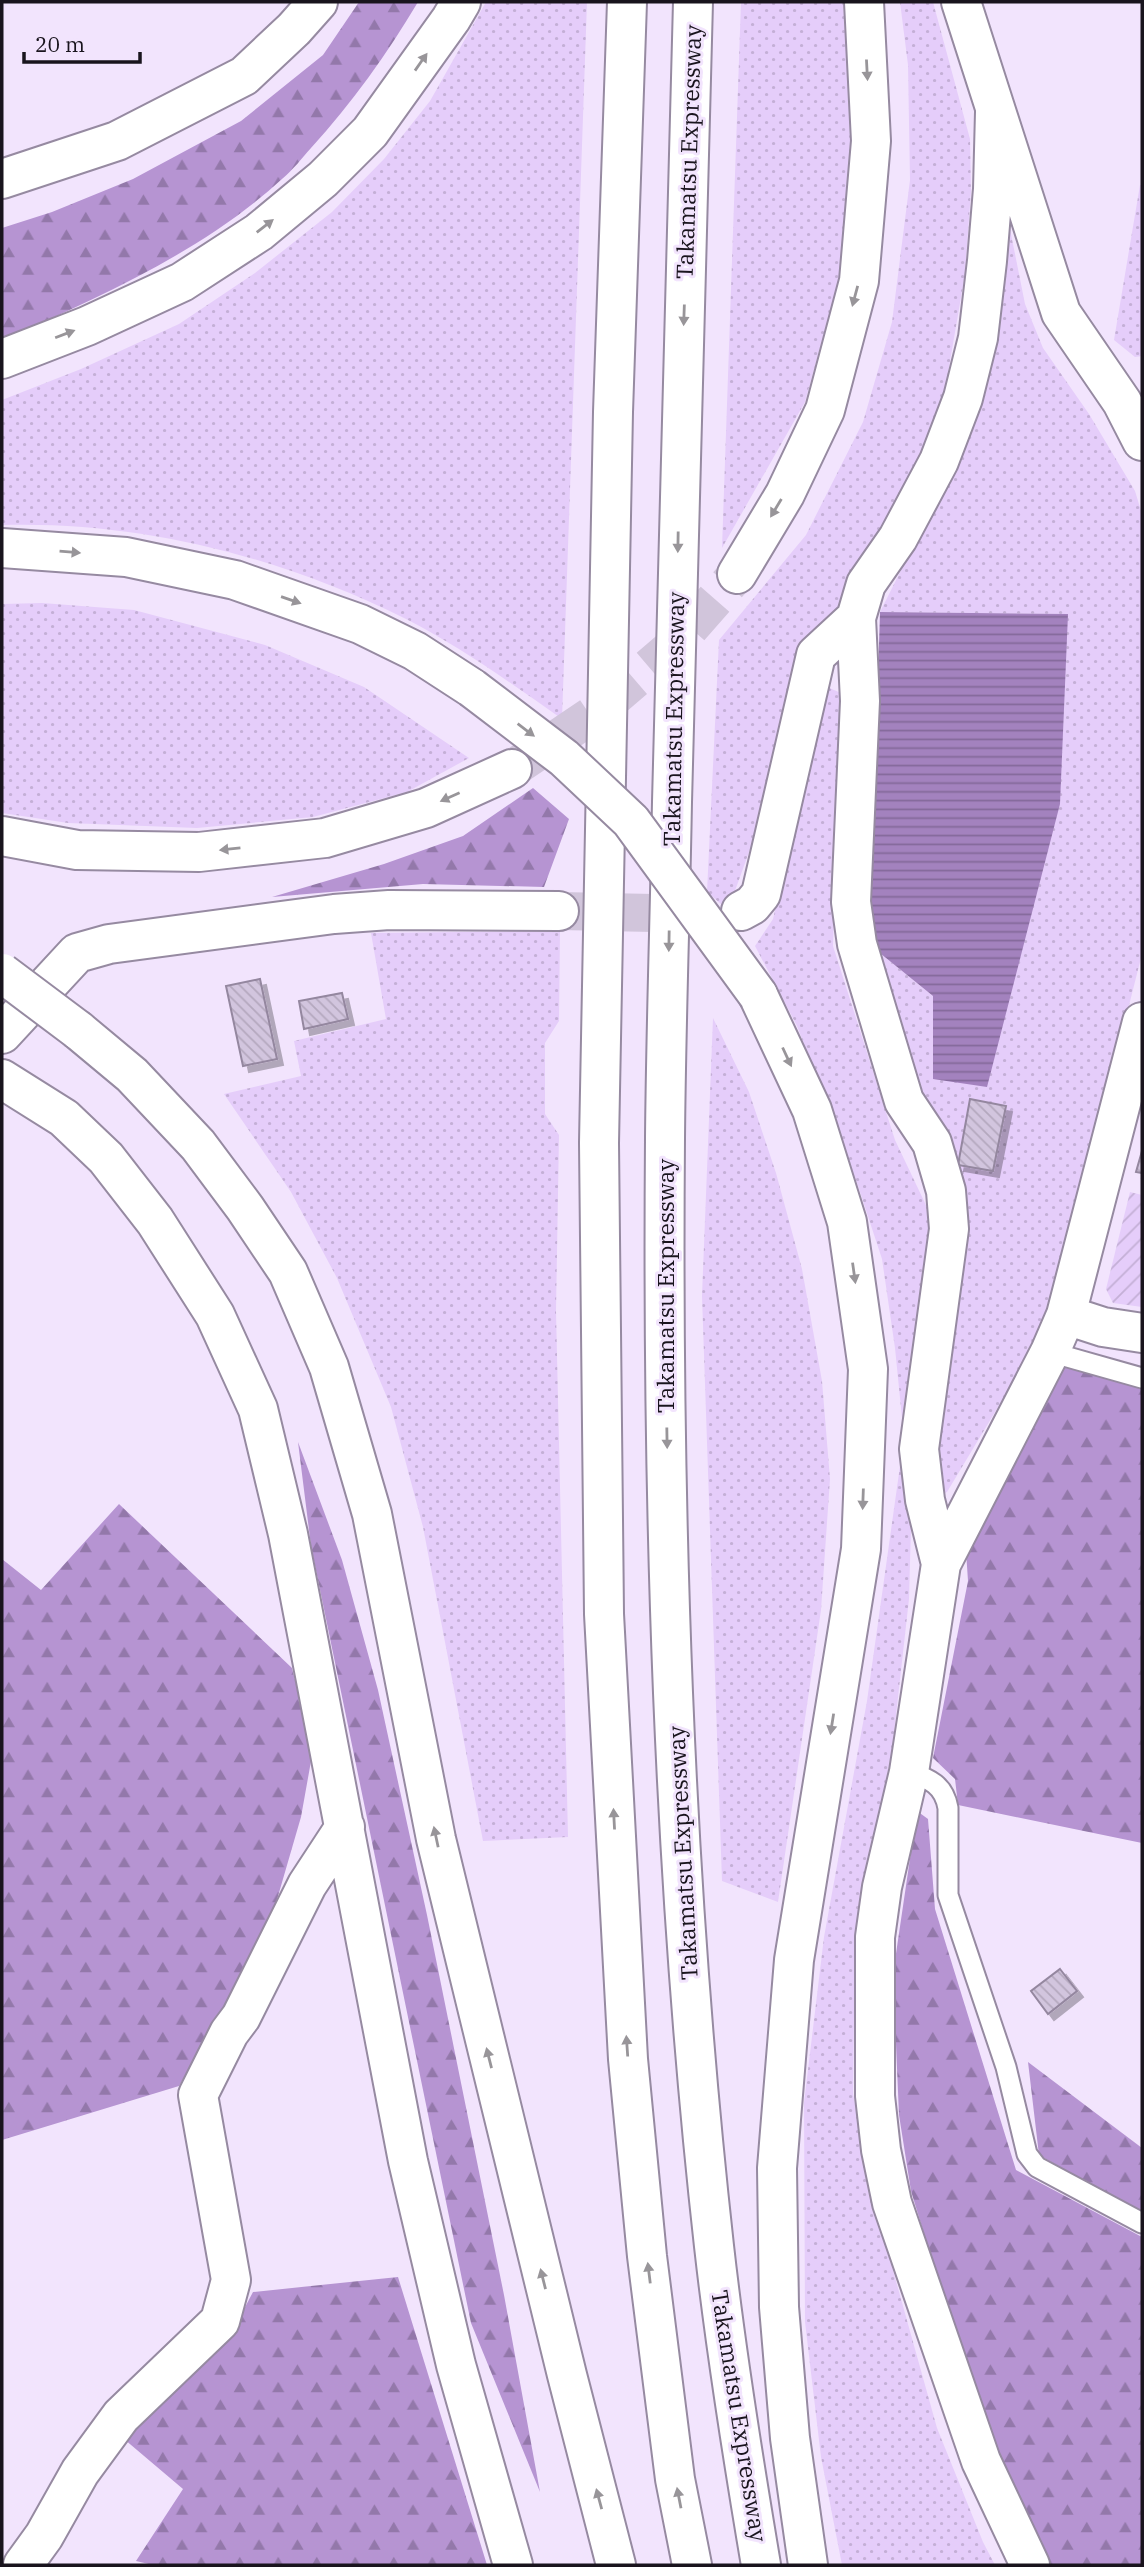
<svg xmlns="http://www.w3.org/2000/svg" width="1144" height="2567" font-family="'IBM Plex Serif',serif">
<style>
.grass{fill:url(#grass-dots)}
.forest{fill:url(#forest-firs)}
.garden{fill:url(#garden-furrows)}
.water{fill:url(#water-rules)}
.building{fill:url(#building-back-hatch);stroke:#94879f;stroke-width:2;filter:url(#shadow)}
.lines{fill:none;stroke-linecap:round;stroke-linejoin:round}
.street-tunnel{stroke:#d1c5db;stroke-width:38;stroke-dasharray:38 19;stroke-linecap:butt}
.highway-tunnel{stroke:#d1c5db;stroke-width:38;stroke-dasharray:38 19;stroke-linecap:butt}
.lane-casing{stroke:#968aa1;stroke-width:23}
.street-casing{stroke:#968aa1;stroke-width:42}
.secondary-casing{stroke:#968aa1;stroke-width:42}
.highway-casing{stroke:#968aa1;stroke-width:42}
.lane{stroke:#fff;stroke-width:19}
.street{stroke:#fff;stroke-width:38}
.secondary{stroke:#fff;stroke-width:38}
.highway{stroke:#fff;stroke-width:38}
.highway-bridge-casing{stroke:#968aa1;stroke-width:42;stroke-linecap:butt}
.highway-bridge{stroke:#fff;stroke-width:38}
.oneway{fill:#989599}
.labels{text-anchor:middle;stroke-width:6;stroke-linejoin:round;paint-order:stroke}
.street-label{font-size:23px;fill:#19141d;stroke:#f2e4fd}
</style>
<defs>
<pattern id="grass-dots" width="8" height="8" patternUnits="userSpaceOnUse" patternTransform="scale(1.75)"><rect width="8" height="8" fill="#e5cdfa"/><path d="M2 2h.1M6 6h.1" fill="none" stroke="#c4afd6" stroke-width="1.8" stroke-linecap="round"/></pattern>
<pattern id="forest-firs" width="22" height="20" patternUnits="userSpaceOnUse" patternTransform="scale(1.75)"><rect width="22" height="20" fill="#b694d2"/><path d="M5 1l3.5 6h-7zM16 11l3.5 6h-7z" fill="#9378aa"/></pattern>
<pattern id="garden-furrows" width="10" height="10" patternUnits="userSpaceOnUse" patternTransform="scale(1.75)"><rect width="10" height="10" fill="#e5cdfa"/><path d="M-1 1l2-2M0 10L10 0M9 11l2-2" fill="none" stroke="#c4afd6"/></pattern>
<pattern id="water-rules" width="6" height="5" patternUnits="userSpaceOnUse" patternTransform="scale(1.75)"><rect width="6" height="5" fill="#a382be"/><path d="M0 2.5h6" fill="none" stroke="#84699a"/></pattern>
<pattern id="building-back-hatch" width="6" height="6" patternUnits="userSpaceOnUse" patternTransform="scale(1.75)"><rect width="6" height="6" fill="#d2c5de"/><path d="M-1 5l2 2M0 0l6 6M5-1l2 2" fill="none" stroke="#b4a8be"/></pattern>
<filter id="shadow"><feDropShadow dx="6" dy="6" stdDeviation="0" flood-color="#0004"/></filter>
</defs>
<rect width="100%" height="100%" fill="#f2e4fd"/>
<path class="grass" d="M486,2H587L562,719C512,684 461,647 406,619C281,557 142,521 2,525V400L81,369L179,324L255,273L332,212L384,159L430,101Z
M741,2H843L854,167L843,264L805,402L722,548Z
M900,2H933L970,139L971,191L965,274L944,396L909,484L810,655L773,786L728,910L707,892L719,640L806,535L863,422L892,322L910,180L908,65Z
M1140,185H1142V356L1135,357L1114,340Z
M1008,219L1025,304L1043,348L1089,414L1135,491L1142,514V954L1049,1322L947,1492L937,1497L934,1452L956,1322L963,1200L918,1103L870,945L933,996V1079L1068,614L880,612L953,467Z
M42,603L134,610L265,645L364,687L469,758L407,792L313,817L197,828L68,823L2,813V604Z
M827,687L841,693L833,946L895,1140L934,1222L901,1458L911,1526L909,1599L892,1751L855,1933L853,2094L872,2195L937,2428L983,2542L995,2565H842L821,2457L805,2322L804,2103L824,1937L867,1701L901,1459L902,1418L895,1348L882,1259L858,1186L797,1026L755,946L773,919Z
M560,931L559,1021L545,1043V1114L559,1135L556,1311L568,1837L483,1841L423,1527L391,1407L337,1278L291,1192L224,1094L301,1076L294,1041L386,1019L371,933Z
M713,1018L749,1092L776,1173L802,1269L822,1381L830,1479L821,1610L778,1902L722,1881L702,1296Z"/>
<path class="forest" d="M359,2H418C387,54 352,103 311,148C302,158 293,170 282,179C201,253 100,296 2,341V228L52,212L133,179L241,121L323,55Z
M533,788L569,819L544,887L423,884L272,897L384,864L463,836Z
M1059,1367L1142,1379V1843L958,1805L955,1779L933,1758L968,1581L966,1551Z
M298,1442L342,1560L378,1690L427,1915L504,2295L540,2492L471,2323L311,1546Z
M119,1504L292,1668L313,1750L301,1817L267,1934L179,2086L2,2140V1559L41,1590Z
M917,1811L928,1819L935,1909L1016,2170L1142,2237V2565H1049L1031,2529L986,2423L947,2309L911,2191L899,2115L893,1974Z
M1028,2062L1142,2148V2214L1039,2155Z
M398,2277L487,2565H153L136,2561L183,2489L124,2439L233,2330L253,2292Z"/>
<path class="garden" d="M1130,1192L1142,1195V1307L1113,1303L1106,1289Z"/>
<path class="water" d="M880,612L1068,614L1060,804L987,1087L933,1079V996L870,945Z"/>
<path class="building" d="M260,979L277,1059L243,1066L226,986Z
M342,993L348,1019L304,1029L299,1001Z
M970,1099L1006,1106L993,1171L958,1165Z
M1142,1151V1173L1136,1172Z
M1060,1969L1077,1991L1048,2014L1031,1991Z"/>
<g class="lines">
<path class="street-tunnel" d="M559,911L701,914"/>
<path class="highway-tunnel" d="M512,769L598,711L675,645L737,574"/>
<g class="lane-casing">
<path id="lane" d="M1050,1352L1142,1378
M909,1772C930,1779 944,1785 948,1808V1895L1006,2067L1027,2154L1037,2167L1142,2223"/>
</g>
<g class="street-casing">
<path id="street" d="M961,2L1061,313L1122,402L1142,441
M741,911L752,905L761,894L816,655L856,618
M2,1034L77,953L109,944L334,914L389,910L559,911
M2,1079L64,1118L106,1158L155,1221L215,1315L258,1409L288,1534L408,2161L456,2365L513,2565
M1066,1315L1103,1327L1142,1333
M941,1564L925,1500L919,1449L949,1229L946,1191L932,1143L904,1101L857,944L851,902L860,701L856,618L866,584L898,538L939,461L963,398L978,338L987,261L993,189L995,112
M23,2565L44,2536L80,2472L121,2416L220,2321L231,2280L198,2095L229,2033L241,2017L307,1885L345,1827
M1030,2565L981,2461L892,2203L881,2150L875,2096V1937L882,1887L909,1772L941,1564L1050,1352L1066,1315L1142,1022"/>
</g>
<g class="secondary-casing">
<path id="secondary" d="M2,179L117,141L244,76L294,29L318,2"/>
</g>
<g class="highway-casing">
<path id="highway" d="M627,2L613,412L599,1143L604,1614L628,2059L647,2256L675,2479L692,2565
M693,2C685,268 679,535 672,802C670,914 666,1026 665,1138C662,1507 673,1879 714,2246C726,2353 743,2459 761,2565
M2,359L87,326L182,282L259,232L323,179L370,132L451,19L461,2
M2,548L126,557L235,580L360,624L415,651L472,688
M737,574L785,494L825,410L859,281L871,141L864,2
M2,836L77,850L199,852L325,838L426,808L512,769
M758,995L812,1110L847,1222L868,1369L861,1549L794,1960L777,2168L779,2307L790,2438L808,2565
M78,1030L132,1075L198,1145L245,1208L288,1272L329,1367L372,1514L436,1839L567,2375L616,2565"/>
</g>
<use href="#lane" class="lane"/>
<use href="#street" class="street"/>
<use href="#secondary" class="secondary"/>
<use href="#highway" class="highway"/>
<g class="highway-bridge-casing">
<path id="highway-bridge" d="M472,688L564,758L631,821L758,995
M2,973L78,1030"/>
</g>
<use href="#highway-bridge" class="highway-bridge"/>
</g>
<defs><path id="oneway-solid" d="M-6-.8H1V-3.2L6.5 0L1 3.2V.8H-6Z" transform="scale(1.75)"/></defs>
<g class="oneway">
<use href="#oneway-solid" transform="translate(421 62) rotate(-55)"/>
<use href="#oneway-solid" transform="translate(867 70) rotate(87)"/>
<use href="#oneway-solid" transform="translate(265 226) rotate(-38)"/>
<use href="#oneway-solid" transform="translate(855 296) rotate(105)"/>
<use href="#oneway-solid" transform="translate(684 315) rotate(92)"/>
<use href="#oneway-solid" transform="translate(65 334) rotate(-21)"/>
<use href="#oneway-solid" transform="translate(776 508) rotate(121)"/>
<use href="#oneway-solid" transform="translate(678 542) rotate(91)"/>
<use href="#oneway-solid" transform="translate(70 552) rotate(5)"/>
<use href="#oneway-solid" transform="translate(291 600) rotate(19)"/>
<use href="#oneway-solid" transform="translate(526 730) rotate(37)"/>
<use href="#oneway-solid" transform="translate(450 797) rotate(156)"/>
<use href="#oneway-solid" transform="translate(230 849) rotate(174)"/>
<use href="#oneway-solid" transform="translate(669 941) rotate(91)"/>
<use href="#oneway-solid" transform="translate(787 1057) rotate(65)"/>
<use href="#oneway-solid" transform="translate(854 1273) rotate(82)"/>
<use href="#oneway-solid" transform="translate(667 1438) rotate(89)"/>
<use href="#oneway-solid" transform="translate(863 1499) rotate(92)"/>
<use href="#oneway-solid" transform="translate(832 1724) rotate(99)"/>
<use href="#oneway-solid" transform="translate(614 1819) rotate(-93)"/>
<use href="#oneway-solid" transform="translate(436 1837) rotate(-102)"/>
<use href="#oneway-solid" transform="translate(627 2046) rotate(-94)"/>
<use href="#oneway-solid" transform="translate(489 2058) rotate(-104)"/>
<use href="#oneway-solid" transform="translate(649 2273) rotate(-97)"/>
<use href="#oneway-solid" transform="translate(543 2279) rotate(-104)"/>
<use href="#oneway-solid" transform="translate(679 2498) rotate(-101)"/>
<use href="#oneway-solid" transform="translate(599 2499) rotate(-105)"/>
</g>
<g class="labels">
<g class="street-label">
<text transform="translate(689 152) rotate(-88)" y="8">Takamatsu Expressway</text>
<text transform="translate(674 719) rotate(-89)" y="8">Takamatsu Expressway</text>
<text transform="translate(666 1286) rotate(-90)" y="8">Takamatsu Expressway</text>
<text transform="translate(683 1853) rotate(-93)" y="8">Takamatsu Expressway</text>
<text transform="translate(739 2416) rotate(81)" y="8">Takamatsu Expressway</text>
</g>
</g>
<rect width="1144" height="2567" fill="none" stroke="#19141d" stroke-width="7"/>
<path d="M24 52v10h116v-10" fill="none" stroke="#19141d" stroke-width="3.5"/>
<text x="35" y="52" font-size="21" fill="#19141d" stroke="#f2e4fd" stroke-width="5" paint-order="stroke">20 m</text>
</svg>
